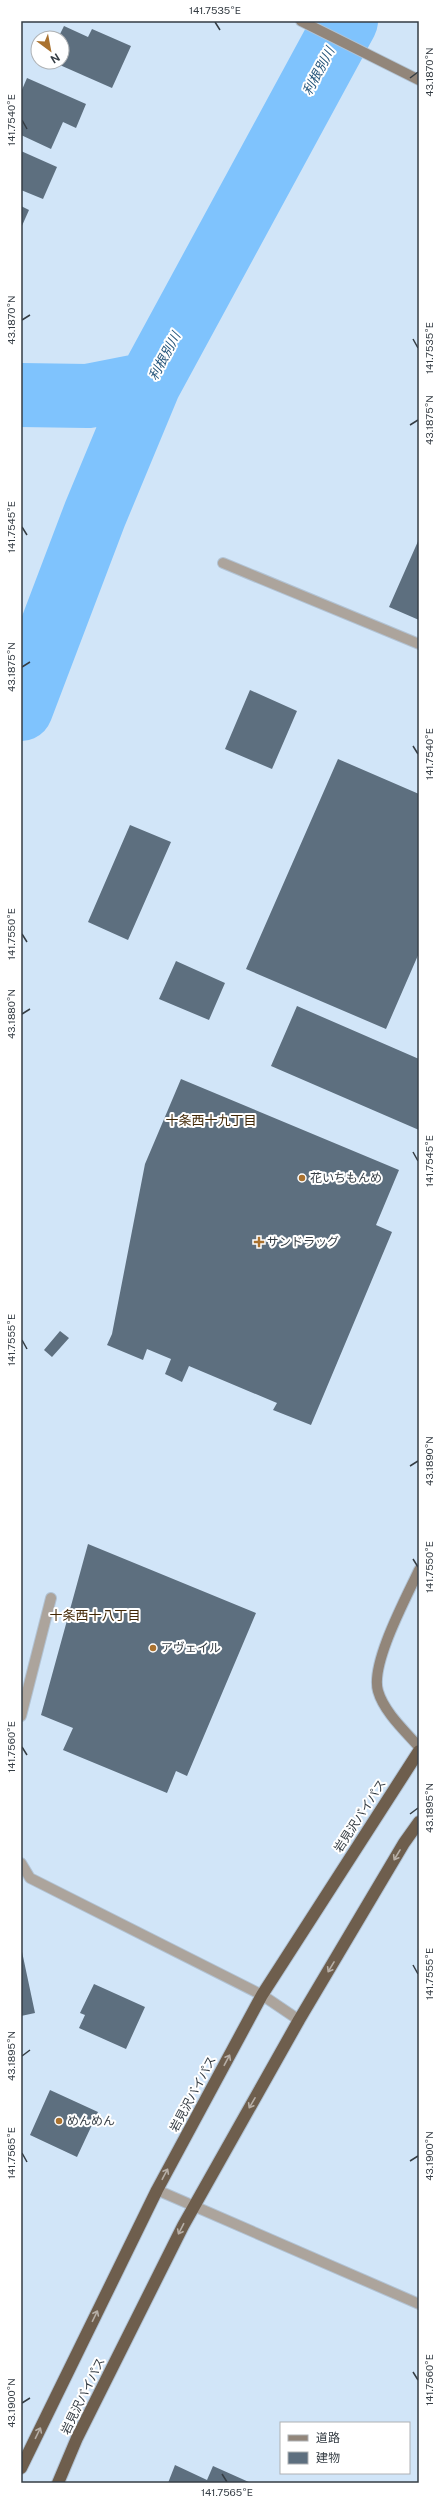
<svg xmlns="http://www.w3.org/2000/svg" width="440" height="2504" font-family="'Public Sans','Noto Sans JP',sans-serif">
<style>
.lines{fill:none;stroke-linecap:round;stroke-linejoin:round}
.river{stroke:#7fc3fd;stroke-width:64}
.building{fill:#5d6f7f}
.lane-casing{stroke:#b2c3d4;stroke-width:12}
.street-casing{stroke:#b2c3d4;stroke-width:12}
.secondary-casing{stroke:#b2c3d4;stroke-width:12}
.highway-casing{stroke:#b2c3d4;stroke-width:14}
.lane{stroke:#aca49c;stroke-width:10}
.street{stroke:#aca49c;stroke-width:10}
.secondary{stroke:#92867a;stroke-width:10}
.highway{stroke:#6e5e4d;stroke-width:12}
.oneway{stroke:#b6aea6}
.ticks{fill:none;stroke:#353d44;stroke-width:1.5}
.poi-dot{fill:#aa722f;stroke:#fff;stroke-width:1.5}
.labels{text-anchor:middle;stroke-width:4;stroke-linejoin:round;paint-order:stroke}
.poi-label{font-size:12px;fill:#353d44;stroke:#fff;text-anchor:start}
.street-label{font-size:12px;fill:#353d44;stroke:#fff}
.water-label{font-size:13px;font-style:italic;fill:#225379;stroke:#fff}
.neighbourhood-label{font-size:13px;fill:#422806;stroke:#fff}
.neatline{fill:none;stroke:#353d44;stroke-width:1.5}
.ticks-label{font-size:10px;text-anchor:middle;fill:#353d44}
</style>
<rect width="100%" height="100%" fill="#d1e5f8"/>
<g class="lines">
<path class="river" d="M21,395L88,396L149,384
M21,709L95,514L149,384L346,21"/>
</g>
<path class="building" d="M64,26L88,37L92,29L131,46L112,88L53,62H62V38H58Z
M27,78L86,104L76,128L63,122L51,149L21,135V92Z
M21,151L57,167L43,199L21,190Z
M21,206L29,210L21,228Z
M419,539V620L389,607Z
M250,690L297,711L272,769L225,749Z
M338,759L419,794V953L386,1029L246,969Z
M130,825L171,842L128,940L88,922Z
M176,961L225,983L209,1020L159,999Z
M297,1006L419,1059V1130L271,1066Z
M181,1079L399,1170L376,1225L392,1232L311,1425L273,1410L277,1403L189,1366L182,1382L165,1374L171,1359L147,1349L143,1360L107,1345L112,1334L145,1164Z
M60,1331L69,1338L52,1357L44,1350Z
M88,1544L256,1613L187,1776L176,1771L167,1793L63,1750L73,1728L41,1715Z
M21,1947L35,2013L21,2016Z
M94,1984L145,2007L126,2049L79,2028L85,2015L80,2013Z
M50,2090L98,2112L77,2157L30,2135Z
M175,2465L207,2480L213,2466L251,2483H168Z"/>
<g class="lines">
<g class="lane-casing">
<path id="lane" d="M223,563L419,644
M21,1716L51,1598
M21,1863L30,1878L262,1995L299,2020"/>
</g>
<g class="street-casing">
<path id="street" d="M157,2190L419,2304"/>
</g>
<g class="secondary-casing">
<path id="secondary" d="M301,21L419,80
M419,1570C407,1596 370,1664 378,1691C384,1712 405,1731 419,1747"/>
</g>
<g class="highway-casing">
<path id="highway" d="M21,2468L157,2190L262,1995L419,1751
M58,2483L77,2438L183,2226L299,2020L404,1843L419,1822"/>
</g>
<use href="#lane" class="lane"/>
<use href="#street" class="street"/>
<use href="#secondary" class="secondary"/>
<use href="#highway" class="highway"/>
</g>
<defs><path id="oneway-shaft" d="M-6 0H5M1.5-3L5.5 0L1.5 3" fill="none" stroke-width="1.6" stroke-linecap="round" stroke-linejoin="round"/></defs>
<g class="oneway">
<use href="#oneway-shaft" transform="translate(397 1855) rotate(121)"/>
<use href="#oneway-shaft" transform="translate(331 1967) rotate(121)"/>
<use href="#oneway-shaft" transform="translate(227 2060) rotate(-62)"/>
<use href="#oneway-shaft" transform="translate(252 2103) rotate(120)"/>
<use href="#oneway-shaft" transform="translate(165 2174) rotate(-62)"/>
<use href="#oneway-shaft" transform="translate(181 2229) rotate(117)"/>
<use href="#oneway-shaft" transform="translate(95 2316) rotate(-64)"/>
<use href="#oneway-shaft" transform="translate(38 2433) rotate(-64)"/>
</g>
<path class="ticks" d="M215,22L220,30M410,78L418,72M22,120L27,129M22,320L30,315M413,339L418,348M410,425L418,420M22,527L27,535M22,667L30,662M413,746L418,754M22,934L27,942M22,1014L30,1009M413,1152L418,1161M22,1340L27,1349M410,1466L418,1461M413,1559L418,1567M22,1747L27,1755M410,1814L418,1808M413,1965L418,1974M22,2056L30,2050M22,2153L27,2162M410,2161L418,2156M413,2372L418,2380M22,2403L30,2398M222,2474L227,2482"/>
<g class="poi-dot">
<circle cx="302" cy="1178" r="4"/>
<path d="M257 1236h4v4h4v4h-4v4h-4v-4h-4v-4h4z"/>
<circle cx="153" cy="1648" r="4"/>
<circle cx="59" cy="2121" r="4"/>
</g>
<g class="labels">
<g class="poi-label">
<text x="310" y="1182">花いちもんめ</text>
<text x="267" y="1246">サンドラッグ</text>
<text x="161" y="1652">アヴェイル</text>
<text x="67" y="2125">めんめん</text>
</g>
<g class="street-label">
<text transform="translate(360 1816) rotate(-57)" y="4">岩見沢バイパス</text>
<text transform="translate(193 2094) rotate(-62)" y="4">岩見沢バイパス</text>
<text transform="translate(83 2396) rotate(-64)" y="4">岩見沢バイパス</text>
</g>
<g class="water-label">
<text transform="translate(318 71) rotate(-62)" y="5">利根別川</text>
<text transform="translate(164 356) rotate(-62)" y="5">利根別川</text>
</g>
<g class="neighbourhood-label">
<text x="211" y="1125">十条西十九丁目</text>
<text x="95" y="1620">十条西十八丁目</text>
</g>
</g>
<rect width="440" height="2504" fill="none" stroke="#ffffff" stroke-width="44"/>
<rect x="280" y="2422" width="130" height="52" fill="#ffffff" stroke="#aeb1b4"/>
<rect x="288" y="2435" width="20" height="6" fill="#92867a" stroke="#aeb1b4"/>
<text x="316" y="2442" font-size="12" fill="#353d44">道路</text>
<rect x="288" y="2452" width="20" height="12" fill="#5d6f7f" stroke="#aeb1b4"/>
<text x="316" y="2462" font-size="12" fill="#353d44">建物</text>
<g transform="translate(50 50) rotate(148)"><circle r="19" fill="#ffffff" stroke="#aeb1b4"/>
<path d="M0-3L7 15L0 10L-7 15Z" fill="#aa722f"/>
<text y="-6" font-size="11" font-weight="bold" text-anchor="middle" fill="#353d44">N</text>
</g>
<rect x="22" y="22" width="396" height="2460" class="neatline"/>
<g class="ticks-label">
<text x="215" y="14">141.7535°E</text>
<text transform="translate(429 72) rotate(-90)" y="4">43.1870°N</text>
<text transform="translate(11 120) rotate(-90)" y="4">141.7540°E</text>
<text transform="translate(11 320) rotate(-90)" y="4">43.1870°N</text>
<text transform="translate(429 348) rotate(-90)" y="4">141.7535°E</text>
<text transform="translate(429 420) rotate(-90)" y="4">43.1875°N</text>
<text transform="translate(11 527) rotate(-90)" y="4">141.7545°E</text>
<text transform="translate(11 667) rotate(-90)" y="4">43.1875°N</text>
<text transform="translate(429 754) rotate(-90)" y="4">141.7540°E</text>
<text transform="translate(11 934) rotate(-90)" y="4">141.7550°E</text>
<text transform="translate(11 1014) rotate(-90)" y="4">43.1880°N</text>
<text transform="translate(429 1161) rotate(-90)" y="4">141.7545°E</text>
<text transform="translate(11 1340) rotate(-90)" y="4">141.7555°E</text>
<text transform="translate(429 1461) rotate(-90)" y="4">43.1890°N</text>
<text transform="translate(429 1567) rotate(-90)" y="4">141.7550°E</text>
<text transform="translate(11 1747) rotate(-90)" y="4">141.7560°E</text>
<text transform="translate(429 1808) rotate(-90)" y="4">43.1895°N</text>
<text transform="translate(429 1974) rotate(-90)" y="4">141.7555°E</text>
<text transform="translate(11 2056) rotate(-90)" y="4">43.1895°N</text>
<text transform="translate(11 2153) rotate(-90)" y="4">141.7565°E</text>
<text transform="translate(429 2156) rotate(-90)" y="4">43.1900°N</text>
<text transform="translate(429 2380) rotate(-90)" y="4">141.7560°E</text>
<text transform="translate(11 2403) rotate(-90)" y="4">43.1900°N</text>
<text x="227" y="2496">141.7565°E</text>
</g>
</svg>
